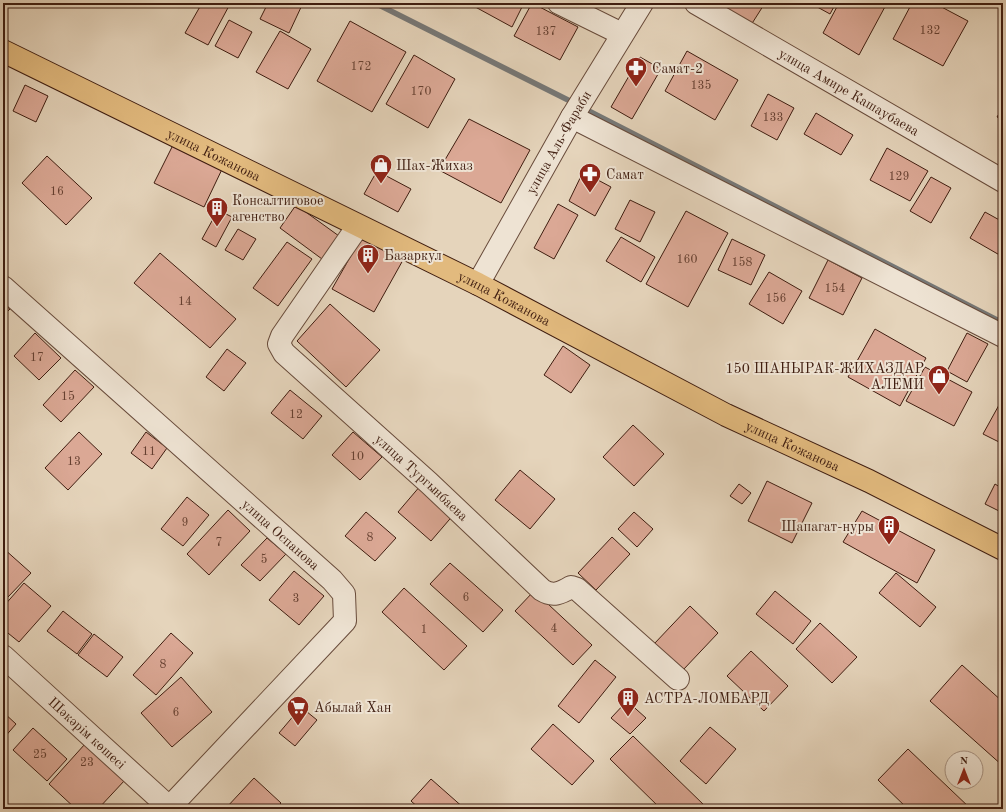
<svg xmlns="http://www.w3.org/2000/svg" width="1006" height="812" font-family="'Old Standard TT',serif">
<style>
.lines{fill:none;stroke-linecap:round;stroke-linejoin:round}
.stream{stroke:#767877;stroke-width:5.5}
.building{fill:#dba895;stroke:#3f1d10}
.minor-casing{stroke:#684b3b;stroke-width:24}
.major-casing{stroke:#3f1d10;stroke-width:24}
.minor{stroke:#eee3d3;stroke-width:22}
.major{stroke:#e2ba7e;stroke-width:22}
.labels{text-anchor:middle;stroke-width:4;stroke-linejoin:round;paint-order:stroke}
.number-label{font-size:12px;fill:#664031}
.poi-label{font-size:14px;fill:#3f1d10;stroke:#eee3d3;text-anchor:start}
.street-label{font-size:14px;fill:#3f1d10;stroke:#eee3d3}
</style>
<rect width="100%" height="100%" fill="#e5d4bb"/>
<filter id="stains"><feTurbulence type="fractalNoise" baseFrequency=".005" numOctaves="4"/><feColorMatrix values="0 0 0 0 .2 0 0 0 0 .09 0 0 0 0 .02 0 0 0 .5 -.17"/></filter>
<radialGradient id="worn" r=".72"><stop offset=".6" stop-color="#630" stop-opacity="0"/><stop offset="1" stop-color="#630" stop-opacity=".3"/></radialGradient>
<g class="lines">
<path class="stream" d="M375,3L576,104
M583,108L1003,323"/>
</g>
<path class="building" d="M202,3L230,4L208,45L185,33Z
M268,3H303L289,33L260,19Z
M468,3H518L523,5L512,27Z
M532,3L578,27L560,60L514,36Z
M714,3H765L751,25Z
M810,3H836L830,14Z
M839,3H887L859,55L823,33Z
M912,3H934L968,21L943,66L893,39Z
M229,20L252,32L238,58L215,46Z
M350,21L406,52L372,112L317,81Z
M280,31L311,49L288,89L256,72Z
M687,51L738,80L715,120L665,91Z
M414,55L455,79L428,128L386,104Z
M640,57L661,69L632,119L611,107Z
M25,85L48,96L36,122L13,111Z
M768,94L794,108L777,140L751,126Z
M1003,107V120L997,117Z
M816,113L853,135L841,155L804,134Z
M469,119L530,150L501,203L439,170Z
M176,139L225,163L204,207L154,183Z
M887,148L928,171L910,201L870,180Z
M47,156L92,198L66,225L22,183Z
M377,171L411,189L398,212L364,194Z
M583,172L611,187L595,216L569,201Z
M931,177L951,188L931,223L910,211Z
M630,200L655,212L640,242L615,229Z
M558,204L578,215L554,259L534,248Z
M296,205L339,236L322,259L280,228Z
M218,210L232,217L216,247L202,239Z
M686,211L728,233L688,307L646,284Z
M985,212L1003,222V257L970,238Z
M238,229L256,239L243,260L225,250Z
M621,237L655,257L641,282L606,261Z
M361,238L403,260L374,312L332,289Z
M732,239L765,255L751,285L718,270Z
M287,242L312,259L278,306L253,288Z
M160,253L236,319L210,348L134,283Z
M828,260L862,278L843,315L809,298Z
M769,272L802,291L783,324L749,304Z
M3,303L10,309L3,316Z
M330,304L380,350L346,387L297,341Z
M875,329L926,358L900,406L848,377Z
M35,333L61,358L39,380L14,356Z
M967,333L988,344L967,382L947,371Z
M563,346L590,365L571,393L544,375Z
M227,349L246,363L224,391L206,377Z
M925,367L972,392L954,426L906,401Z
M75,370L94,387L61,422L43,405Z
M290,390L322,416L303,439L271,413Z
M999,405L1003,407V444L983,434Z
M633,425L664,454L634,486L603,457Z
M79,432L102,454L68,490L45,468Z
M146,432L167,448L152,469L131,453Z
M353,432L382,457L360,480L332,455Z
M520,470L555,499L530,529L495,500Z
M767,481L812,503L792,543L748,521Z
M739,484L751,493L742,504L730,496Z
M995,484L1003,489V513L985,504Z
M421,485L455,513L431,541L398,512Z
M187,497L209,515L183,546L161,529Z
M228,510L250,531L209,575L187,554Z
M862,511L935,550L917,583L843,542Z
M366,512L396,538L375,561L345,536Z
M634,512L653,529L637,547L618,529Z
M612,537L630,554L596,590L578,573Z
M267,538L286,554L260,581L241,565Z
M3,548L31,573L8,597L3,593Z
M450,563L503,610L483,632L430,584Z
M294,571L324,596L299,625L269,600Z
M896,573L936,607L920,627L879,593Z
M24,583L51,606L19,642L3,629V607Z
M404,588L467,646L444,670L382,612Z
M534,591L592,645L573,665L515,611Z
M775,591L811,621L793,644L756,614Z
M690,606L718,633L683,670L654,644Z
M63,611L92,634L77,654L47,631Z
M820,623L857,657L832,683L796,649Z
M171,633L193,653L156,695L133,675Z
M94,634L123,657L107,677L78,655Z
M751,651L788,686L764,711L727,676Z
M595,660L616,677L579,723L558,706Z
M962,665L1003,702V766L930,701Z
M181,677L212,712L172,747L141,713Z
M627,701L646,718L630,734L611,718Z
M301,707L317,720L295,746L279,733Z
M3,712L16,724L3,739Z
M553,724L594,761L572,785L531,749Z
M710,727L736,749L706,784L680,761Z
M33,728L67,759L47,781L13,750Z
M633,736L705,806L702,809H661L610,759Z
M85,744L125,780L98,809H76L49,784Z
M908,749L971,809H908L878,780Z
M254,778L281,803L275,809H228L226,808Z
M431,779L465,809H420L411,801Z"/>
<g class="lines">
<g class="minor-casing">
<g id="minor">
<path d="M559,3L622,34"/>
<path id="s1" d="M696,3L1003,181"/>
<path d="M572,117L1003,336"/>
<path id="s2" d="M358,226L282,336L279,344L284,353L429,483L542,590C553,597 561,593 571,587L577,589L678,679"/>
<path id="s3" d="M478,284L572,117L642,3"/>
<path id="s4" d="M3,287L332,580L344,594L345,621L168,809"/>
<path id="s5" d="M3,656L171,809"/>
</g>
</g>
<g class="major-casing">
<g id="major">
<path id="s6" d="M3,51L478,284L726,415L869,481L1003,549"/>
</g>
</g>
<use href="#minor" class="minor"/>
<use href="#major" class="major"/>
</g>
<defs>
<g id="pharmacy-pin" transform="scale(1.15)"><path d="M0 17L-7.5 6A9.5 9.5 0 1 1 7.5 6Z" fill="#8f2418" stroke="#eee3d3"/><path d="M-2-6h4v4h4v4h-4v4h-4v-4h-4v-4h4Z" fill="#fff"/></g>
<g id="shop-pin" transform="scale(1.15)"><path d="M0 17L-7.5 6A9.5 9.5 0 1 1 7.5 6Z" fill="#8f2418" stroke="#eee3d3"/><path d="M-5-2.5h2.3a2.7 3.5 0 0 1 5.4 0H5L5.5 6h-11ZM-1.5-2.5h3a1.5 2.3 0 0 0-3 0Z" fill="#fff"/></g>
<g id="building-pin" transform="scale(1.15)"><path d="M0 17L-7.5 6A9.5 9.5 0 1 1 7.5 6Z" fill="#8f2418" stroke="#eee3d3"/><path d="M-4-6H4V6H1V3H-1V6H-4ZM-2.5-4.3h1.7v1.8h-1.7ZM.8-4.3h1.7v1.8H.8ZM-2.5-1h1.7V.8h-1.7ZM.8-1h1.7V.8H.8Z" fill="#fff"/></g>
<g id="supermarket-pin" transform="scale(1.15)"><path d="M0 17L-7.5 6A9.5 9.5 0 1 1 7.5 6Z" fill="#8f2418" stroke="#eee3d3"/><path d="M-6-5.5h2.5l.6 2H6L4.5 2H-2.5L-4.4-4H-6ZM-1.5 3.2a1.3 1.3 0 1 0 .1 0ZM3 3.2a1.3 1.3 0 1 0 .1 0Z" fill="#fff"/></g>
</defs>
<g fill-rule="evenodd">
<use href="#pharmacy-pin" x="636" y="68"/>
<use href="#shop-pin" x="381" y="165"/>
<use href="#pharmacy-pin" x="590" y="174"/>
<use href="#building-pin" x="217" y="208"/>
<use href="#building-pin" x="368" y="255"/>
<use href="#shop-pin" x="939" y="376"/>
<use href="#building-pin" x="889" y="526"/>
<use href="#building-pin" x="628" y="698"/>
<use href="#supermarket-pin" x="298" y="707"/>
</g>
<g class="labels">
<g class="number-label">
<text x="930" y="34">132</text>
<text x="546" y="35">137</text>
<text x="361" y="70">172</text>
<text x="701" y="89">135</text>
<text x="421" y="95">170</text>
<text x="773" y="121">133</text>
<text x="899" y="180">129</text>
<text x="57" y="195">16</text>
<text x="687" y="263">160</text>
<text x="742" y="266">158</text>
<text x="835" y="292">154</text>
<text x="776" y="302">156</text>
<text x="185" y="305">14</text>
<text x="37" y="361">17</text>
<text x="68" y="400">15</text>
<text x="296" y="418">12</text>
<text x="149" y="455">11</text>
<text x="357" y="460">10</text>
<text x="74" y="465">13</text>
<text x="185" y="526">9</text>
<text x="370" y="541">8</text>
<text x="219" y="546">7</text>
<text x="264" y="563">5</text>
<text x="466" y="601">6</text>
<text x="296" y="602">3</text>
<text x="554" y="632">4</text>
<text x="424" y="633">1</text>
<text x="163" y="668">8</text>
<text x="176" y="716">6</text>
<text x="40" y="758">25</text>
<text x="87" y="766">23</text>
</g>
<g class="poi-label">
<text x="652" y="73">Самат-2</text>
<text x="396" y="170">Шах-Жихаз</text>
<text x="606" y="179">Самат</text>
<text x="232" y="205">Консалтиговое<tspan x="232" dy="16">агенство</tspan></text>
<text x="384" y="260">Базаркул</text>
<text x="924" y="373" text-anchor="end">150 ШАНЫРАК-ЖИХАЗДАР<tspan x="924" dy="16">АЛЕМИ</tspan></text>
<text x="874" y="531" text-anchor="end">Шапагат-нуры</text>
<text x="644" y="703">АСТРА-ЛОМБАРД</text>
<text x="314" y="712">Абылай Хан</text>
</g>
<g class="street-label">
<text dy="5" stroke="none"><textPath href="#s1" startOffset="177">улица Амире Кашаубаева</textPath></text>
<text dy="5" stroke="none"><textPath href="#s3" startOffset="163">улица Аль-Фараби</textPath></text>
<text dy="5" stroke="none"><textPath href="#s6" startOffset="235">улица Кожанова</textPath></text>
<text dy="5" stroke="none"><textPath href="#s6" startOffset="559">улица Кожанова</textPath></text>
<text dy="5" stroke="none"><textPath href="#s6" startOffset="883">улица Кожанова</textPath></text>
<text dy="5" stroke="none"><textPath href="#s2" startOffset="338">улица Тургынбаева</textPath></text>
<text dy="5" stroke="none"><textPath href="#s4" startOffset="372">улица Оспанова</textPath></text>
<text dy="5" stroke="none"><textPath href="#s5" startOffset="114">Шәкәрім көшесі</textPath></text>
</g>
</g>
<rect width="1006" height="812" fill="none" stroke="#e5d4bb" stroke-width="16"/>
<rect x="4" y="4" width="998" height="804" fill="none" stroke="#3f1d10" stroke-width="2"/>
<rect x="8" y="8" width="990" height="796" fill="none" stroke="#3f1d10"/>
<g transform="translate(964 770)"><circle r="19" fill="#eee3d3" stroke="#a89485"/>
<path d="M0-3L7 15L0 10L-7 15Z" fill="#8f2418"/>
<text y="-6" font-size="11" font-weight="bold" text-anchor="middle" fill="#3f1d10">N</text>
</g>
<rect width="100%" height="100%" filter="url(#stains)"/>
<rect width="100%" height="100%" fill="url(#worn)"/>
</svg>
